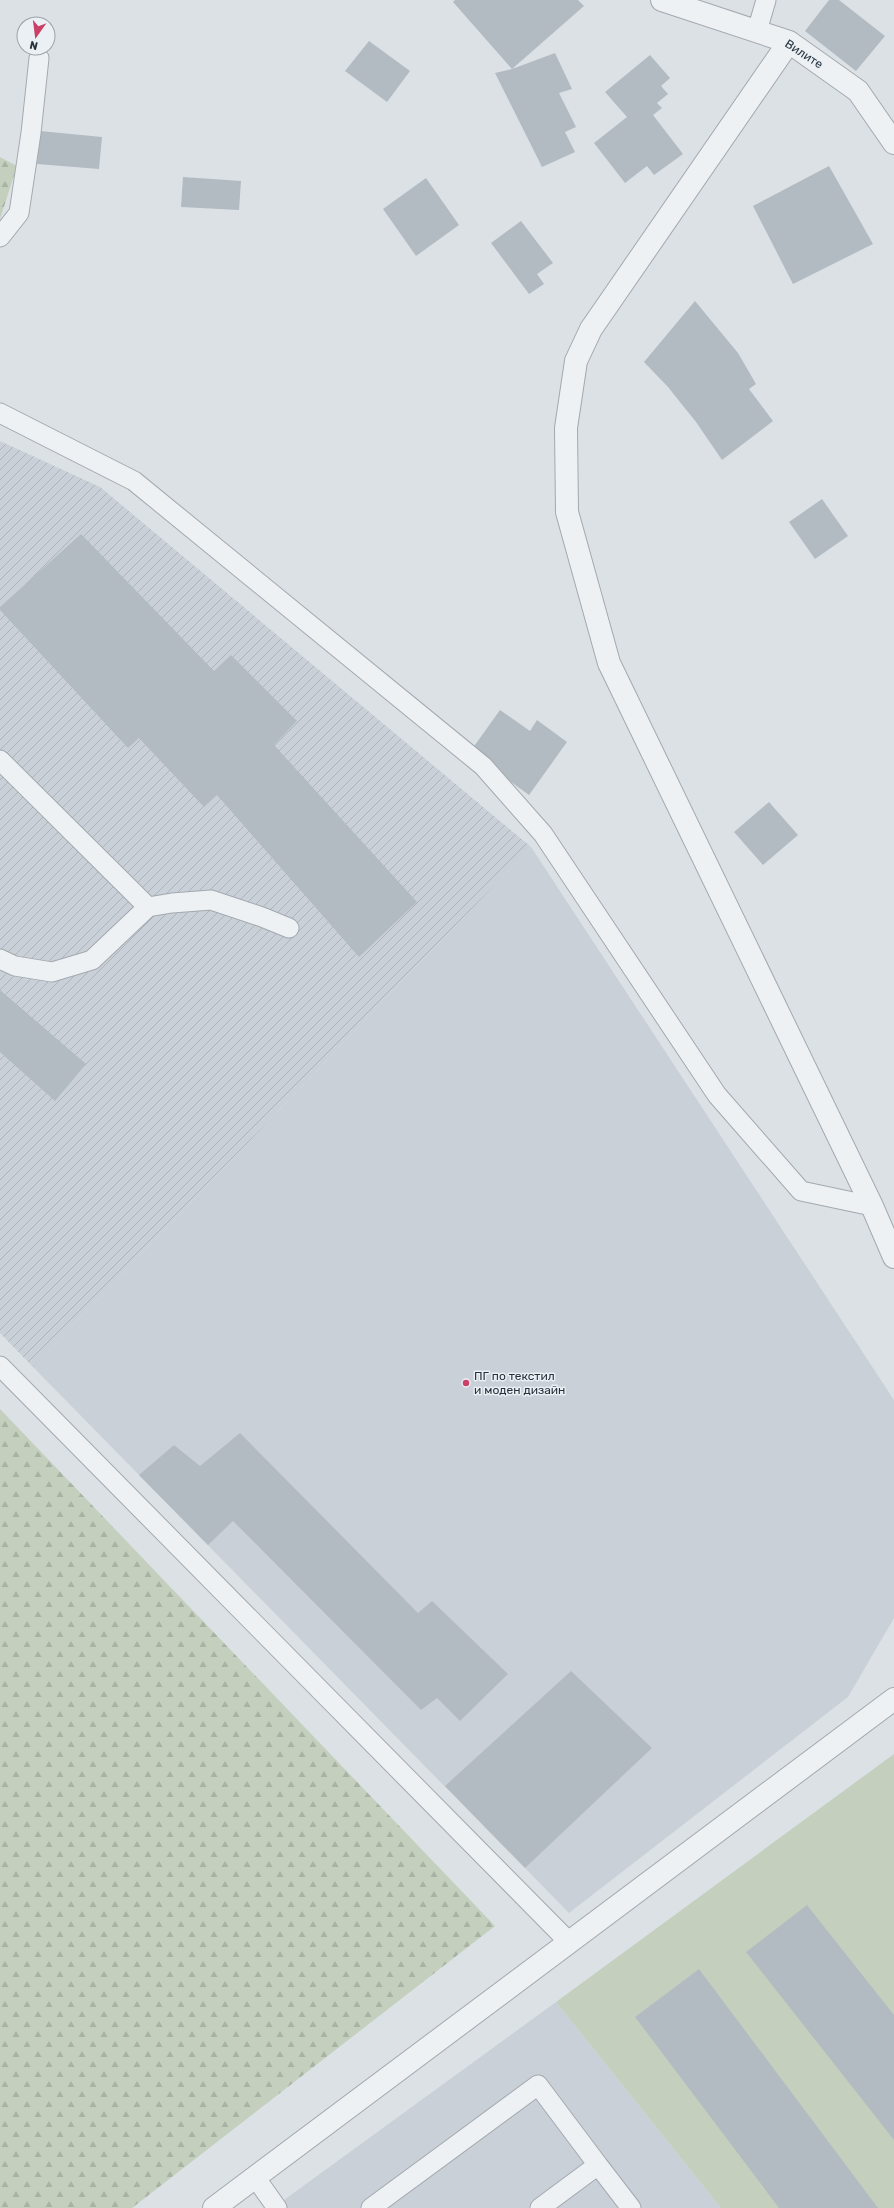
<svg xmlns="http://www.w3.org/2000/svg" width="894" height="2208" font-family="Rubik,sans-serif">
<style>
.built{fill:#cad0d7}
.industrial{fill:url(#industrial-furrows)}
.grass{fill:#c4d0bd}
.forest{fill:url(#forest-firs)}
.building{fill:#b3bbc2}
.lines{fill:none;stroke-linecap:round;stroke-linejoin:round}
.lane-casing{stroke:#a2a9af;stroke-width:21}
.street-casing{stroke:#a2a9af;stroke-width:24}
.lane{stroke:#eef1f4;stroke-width:19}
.street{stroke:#eef1f4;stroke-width:22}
.poi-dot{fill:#cb4067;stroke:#ebf0f4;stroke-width:1.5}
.labels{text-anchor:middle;stroke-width:3;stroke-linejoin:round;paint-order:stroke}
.street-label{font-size:12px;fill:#26313b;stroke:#ebf0f4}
.poi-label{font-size:12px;fill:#26313b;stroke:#ebf0f4;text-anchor:start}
</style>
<defs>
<pattern id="industrial-furrows" width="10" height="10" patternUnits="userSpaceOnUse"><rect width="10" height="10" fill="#cad0d7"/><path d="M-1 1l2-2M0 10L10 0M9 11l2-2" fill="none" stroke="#adb3b9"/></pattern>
<pattern id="forest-firs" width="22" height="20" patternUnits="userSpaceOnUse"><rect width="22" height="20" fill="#c4d0bd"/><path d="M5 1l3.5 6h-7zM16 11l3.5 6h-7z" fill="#a8b3a3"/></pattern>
</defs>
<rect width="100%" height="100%" fill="#dce1e6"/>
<path class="built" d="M531,847L894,1400V1618L848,1697L569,1913L33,1367Z
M556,2002L721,2208H273Z"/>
<path class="industrial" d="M0,441L100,487L531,847L33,1367L0,1333Z"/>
<path class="grass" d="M894,1754V2208H721L556,2002Z"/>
<path class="forest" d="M0,157L17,166L0,219Z
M0,1409L495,1926L132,2208H0Z"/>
<path class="building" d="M455,0H578L584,6L512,69L453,2Z
M829,0H839L885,36L856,71L805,31Z
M369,41L410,71L387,102L345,71Z
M555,53L572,89L559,93L576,127L565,132L575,152L542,167L495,73L512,69Z
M650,55L670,78L661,86L668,94L657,103L662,108L653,115L683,154L654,175L647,166L625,183L594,143L627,117L605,92Z
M40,131L102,137L99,169L37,164Z
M829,166L873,244L793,284L753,206Z
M183,177L241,181L239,210L181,207Z
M426,178L459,225L416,256L383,209Z
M521,221L553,263L537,274L544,284L529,294L491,243Z
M695,301L738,353L756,384L749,389L773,421L722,460L696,422L668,387L644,362Z
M822,499L848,536L815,559L789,522Z
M81,534L214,671L231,655L297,721L274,745L417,902L359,957L217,795L204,807L139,738L128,748L0,610V607Z
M500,710L530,731L537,720L567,742L529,795L470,752Z
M769,802L798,835L763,865L734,832Z
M0,990L86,1064L55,1101L0,1052Z
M240,1433L418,1613L432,1601L508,1674L460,1721L437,1698L421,1710L233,1521L208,1545L139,1475L174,1445L200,1466Z
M571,1671L652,1748L525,1868L445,1786Z
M807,1905L894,2015V2140L746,1952Z
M699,1969L878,2208H779L635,2017Z"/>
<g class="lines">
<g class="lane-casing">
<path id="lane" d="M757,31L766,0
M0,237L19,213L31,133L39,58
M0,413L134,481L483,766L543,834L717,1095L801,1191L872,1206
M0,760L148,907
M0,959L15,966L52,972L92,960L148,907L172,903L211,900L262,917L289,928
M0,1366L569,1942
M598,2165L631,2208
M255,2177L277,2208
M371,2208L538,2085L598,2165L540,2208"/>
</g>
<g class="street-casing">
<path id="street" d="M662,0L789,42L858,91L894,143
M789,42L591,329L576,361L566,428L567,512L609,663L872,1206L894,1257
M214,2208L894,1699"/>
</g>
<use href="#lane" class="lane"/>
<use href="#street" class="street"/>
</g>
<circle class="poi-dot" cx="466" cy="1383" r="4"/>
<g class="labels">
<g class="street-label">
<text transform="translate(804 54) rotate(33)" y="4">Вилите</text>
</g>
<g class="poi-label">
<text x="474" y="1380">ПГ по текстил<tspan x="474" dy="14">и моден дизайн</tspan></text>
</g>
</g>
<g transform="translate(36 36) rotate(194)"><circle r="19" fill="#ebf0f4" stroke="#9ca4aa"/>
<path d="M0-3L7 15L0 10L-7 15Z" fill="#cb4067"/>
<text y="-6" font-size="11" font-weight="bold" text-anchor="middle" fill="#26313b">N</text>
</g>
</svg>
